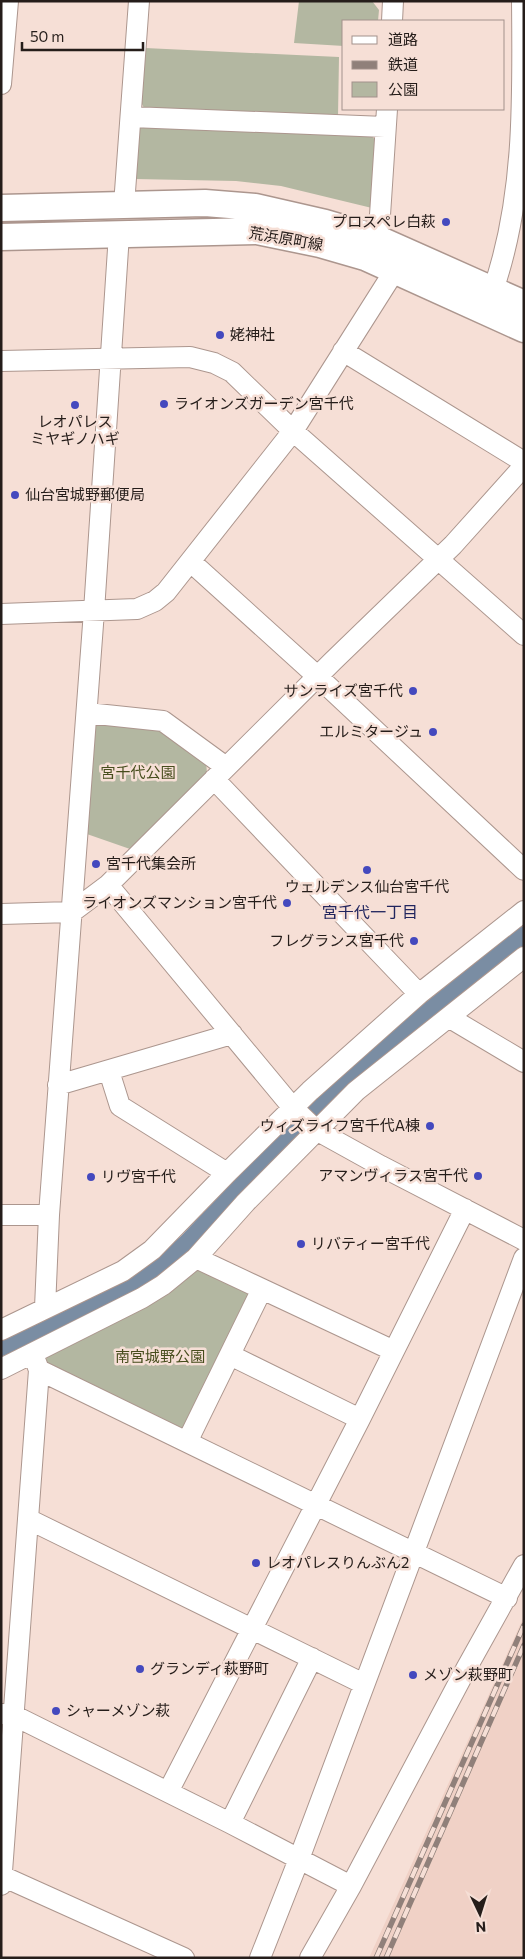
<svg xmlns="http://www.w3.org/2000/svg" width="525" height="1959" font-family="Commissioner,'Noto Sans JP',sans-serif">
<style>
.built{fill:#f0d1c6}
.green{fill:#b3b7a1}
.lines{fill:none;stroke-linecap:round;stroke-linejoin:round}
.canal{stroke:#7a8da3;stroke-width:18}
.minor-casing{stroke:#ac968e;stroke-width:22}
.major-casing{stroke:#ac968e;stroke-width:29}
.minor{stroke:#fff;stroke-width:20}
.major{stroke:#fff;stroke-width:26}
.rail-casing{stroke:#90807a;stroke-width:5.5}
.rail{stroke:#f6dfd6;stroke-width:4;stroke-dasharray:11;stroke-linecap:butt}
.poi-dot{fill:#4449be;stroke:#f6dfd6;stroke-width:2}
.labels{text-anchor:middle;stroke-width:5;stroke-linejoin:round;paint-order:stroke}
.poi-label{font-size:15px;fill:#251d1a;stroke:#f6dfd6;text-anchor:start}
.street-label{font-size:15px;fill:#251d1a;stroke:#f6dfd6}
.park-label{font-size:15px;fill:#474d1d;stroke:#f6dfd6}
.neighbourhood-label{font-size:16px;fill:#21255e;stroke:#f6dfd6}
</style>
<rect width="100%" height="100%" fill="#f6dfd6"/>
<path class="built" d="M524,1616V1958H369L490,1692Z"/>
<path class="green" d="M299,1H372L379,10L378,21H344V46L294,43Z
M145,48L339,57L338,116L144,108L141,102Z
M146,123L370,135L378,142L372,208L281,186L236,181L135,179L137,131Z
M101,719L163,727L206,760L207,774L130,849L84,833L94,725Z
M206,1267L249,1287L253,1297L187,1427L177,1429L46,1362L47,1352L191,1270Z"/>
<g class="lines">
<path class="canal" d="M1,1347L140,1282L187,1243L338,1084L524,935"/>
<g class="minor-casing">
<path id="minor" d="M392,21L393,1
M1,84L8,1
M131,117L385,127
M124,205L139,1
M376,238L380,215L387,109
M493,290C525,198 523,98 522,1
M343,351L524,462
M1,361L190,357L214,363L232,372L293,431L524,635
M191,562L317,676L524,870
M1,614L137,609L155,601L166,592L293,431L395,270
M87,713L163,721L226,767
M214,779L419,994
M108,885L293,1108L316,1130L381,1166L524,1240
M1,914L72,912L108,885L333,661L453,545L524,466
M450,1018L524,1062
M109,1071L120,1106L227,1173
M58,1085L232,1034
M1,1215H49
M196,1258L394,1351
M45,1308L49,1215L94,611L119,234
M1,1330L123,1271L152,1250L227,1173L310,1091L419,994L524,911
M230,1355L360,1419
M1,1369L142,1298L163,1285L196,1258L246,1202L356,1091L524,957
M39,1370L507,1598
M187,1442L262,1289
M28,1519L364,1684
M2,1714L13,1715L230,1823L351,1886
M168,1792L360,1419L465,1209
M230,1823L312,1658
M2,1876L184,1958
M1,1885L39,1370L33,1354
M260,1958L299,1859L524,1258
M310,1958L351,1886L466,1669L524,1565"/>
</g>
<g class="major-casing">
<path id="major" d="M1,208L205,203L255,207L325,223L376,238L524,304
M1,237L257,231L320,244L365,257L524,329"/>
</g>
<use href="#minor" class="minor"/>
<use href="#major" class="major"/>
<g class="rail-casing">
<path id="rail" d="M376,1958L524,1625
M386,1958L524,1645"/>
</g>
<use href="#rail" class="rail"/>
</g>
<g class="poi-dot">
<circle cx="446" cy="222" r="5"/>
<circle cx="220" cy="335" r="5"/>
<circle cx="164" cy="404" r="5"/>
<circle cx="75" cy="405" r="5"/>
<circle cx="15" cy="495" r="5"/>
<circle cx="413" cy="691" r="5"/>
<circle cx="433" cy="732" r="5"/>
<circle cx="96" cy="864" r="5"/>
<circle cx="367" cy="870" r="5"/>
<circle cx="287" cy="903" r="5"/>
<circle cx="414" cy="941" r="5"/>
<circle cx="430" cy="1126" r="5"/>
<circle cx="478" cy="1176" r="5"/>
<circle cx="91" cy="1177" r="5"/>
<circle cx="301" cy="1244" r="5"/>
<circle cx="256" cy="1563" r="5"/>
<circle cx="140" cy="1669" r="5"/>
<circle cx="413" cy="1675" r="5"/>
<circle cx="56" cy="1711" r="5"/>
</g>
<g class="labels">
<g class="poi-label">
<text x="436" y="227" text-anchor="end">プロスペレ白萩</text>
<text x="230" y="340">姥神社</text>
<text x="174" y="409">ライオンズガーデン宮千代</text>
<text x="75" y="427" text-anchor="middle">レオパレス<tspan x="75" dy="17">ミヤギノハギ</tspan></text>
<text x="25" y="500">仙台宮城野郵便局</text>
<text x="403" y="696" text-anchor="end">サンライズ宮千代</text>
<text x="423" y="737" text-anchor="end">エルミタージュ</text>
<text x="106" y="869">宮千代集会所</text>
<text x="367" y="892" text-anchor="middle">ウェルデンス仙台宮千代</text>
<text x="277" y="908" text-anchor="end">ライオンズマンション宮千代</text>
<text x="404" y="946" text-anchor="end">フレグランス宮千代</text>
<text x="420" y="1131" text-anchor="end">ウィズライフ宮千代A棟</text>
<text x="468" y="1181" text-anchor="end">アマンヴィラス宮千代</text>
<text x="101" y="1182">リヴ宮千代</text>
<text x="311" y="1249">リバティー宮千代</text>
<text x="266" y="1568">レオパレスりんぶん2</text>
<text x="150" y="1674">グランディ萩野町</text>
<text x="423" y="1680">メゾン萩野町</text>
<text x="66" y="1716">シャーメゾン萩</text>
</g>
<g class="street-label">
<text transform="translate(286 239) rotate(10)" y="5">荒浜原町線</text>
</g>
<g class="park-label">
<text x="138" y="778">宮千代公園</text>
<text x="160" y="1362">南宮城野公園</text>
</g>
<g class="neighbourhood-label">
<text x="370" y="918">宮千代一丁目</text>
</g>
</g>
<rect width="525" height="1959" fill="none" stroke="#251d1a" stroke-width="5"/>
<rect x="342" y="20" width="162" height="90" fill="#f6dfd6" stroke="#a2918b"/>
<rect x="352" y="36" width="25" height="8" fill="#ffffff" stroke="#a2918b"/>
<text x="388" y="45" font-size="15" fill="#251d1a">道路</text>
<rect x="352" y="61" width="25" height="8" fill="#90807a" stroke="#a2918b"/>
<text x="388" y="70" font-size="15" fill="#251d1a">鉄道</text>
<rect x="352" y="82" width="25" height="15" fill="#b3b7a1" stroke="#a2918b"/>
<text x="388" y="95" font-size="15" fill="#251d1a">公園</text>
<g transform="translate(480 1914) rotate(176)" stroke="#f6dfd6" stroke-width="4" paint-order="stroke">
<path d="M0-4L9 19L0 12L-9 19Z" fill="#251d1a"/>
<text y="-8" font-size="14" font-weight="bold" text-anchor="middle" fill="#251d1a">N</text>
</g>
<path d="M22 42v8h121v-8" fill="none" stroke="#251d1a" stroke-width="2.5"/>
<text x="30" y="42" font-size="15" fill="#251d1a" stroke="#f6dfd6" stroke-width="4" paint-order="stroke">50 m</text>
</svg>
